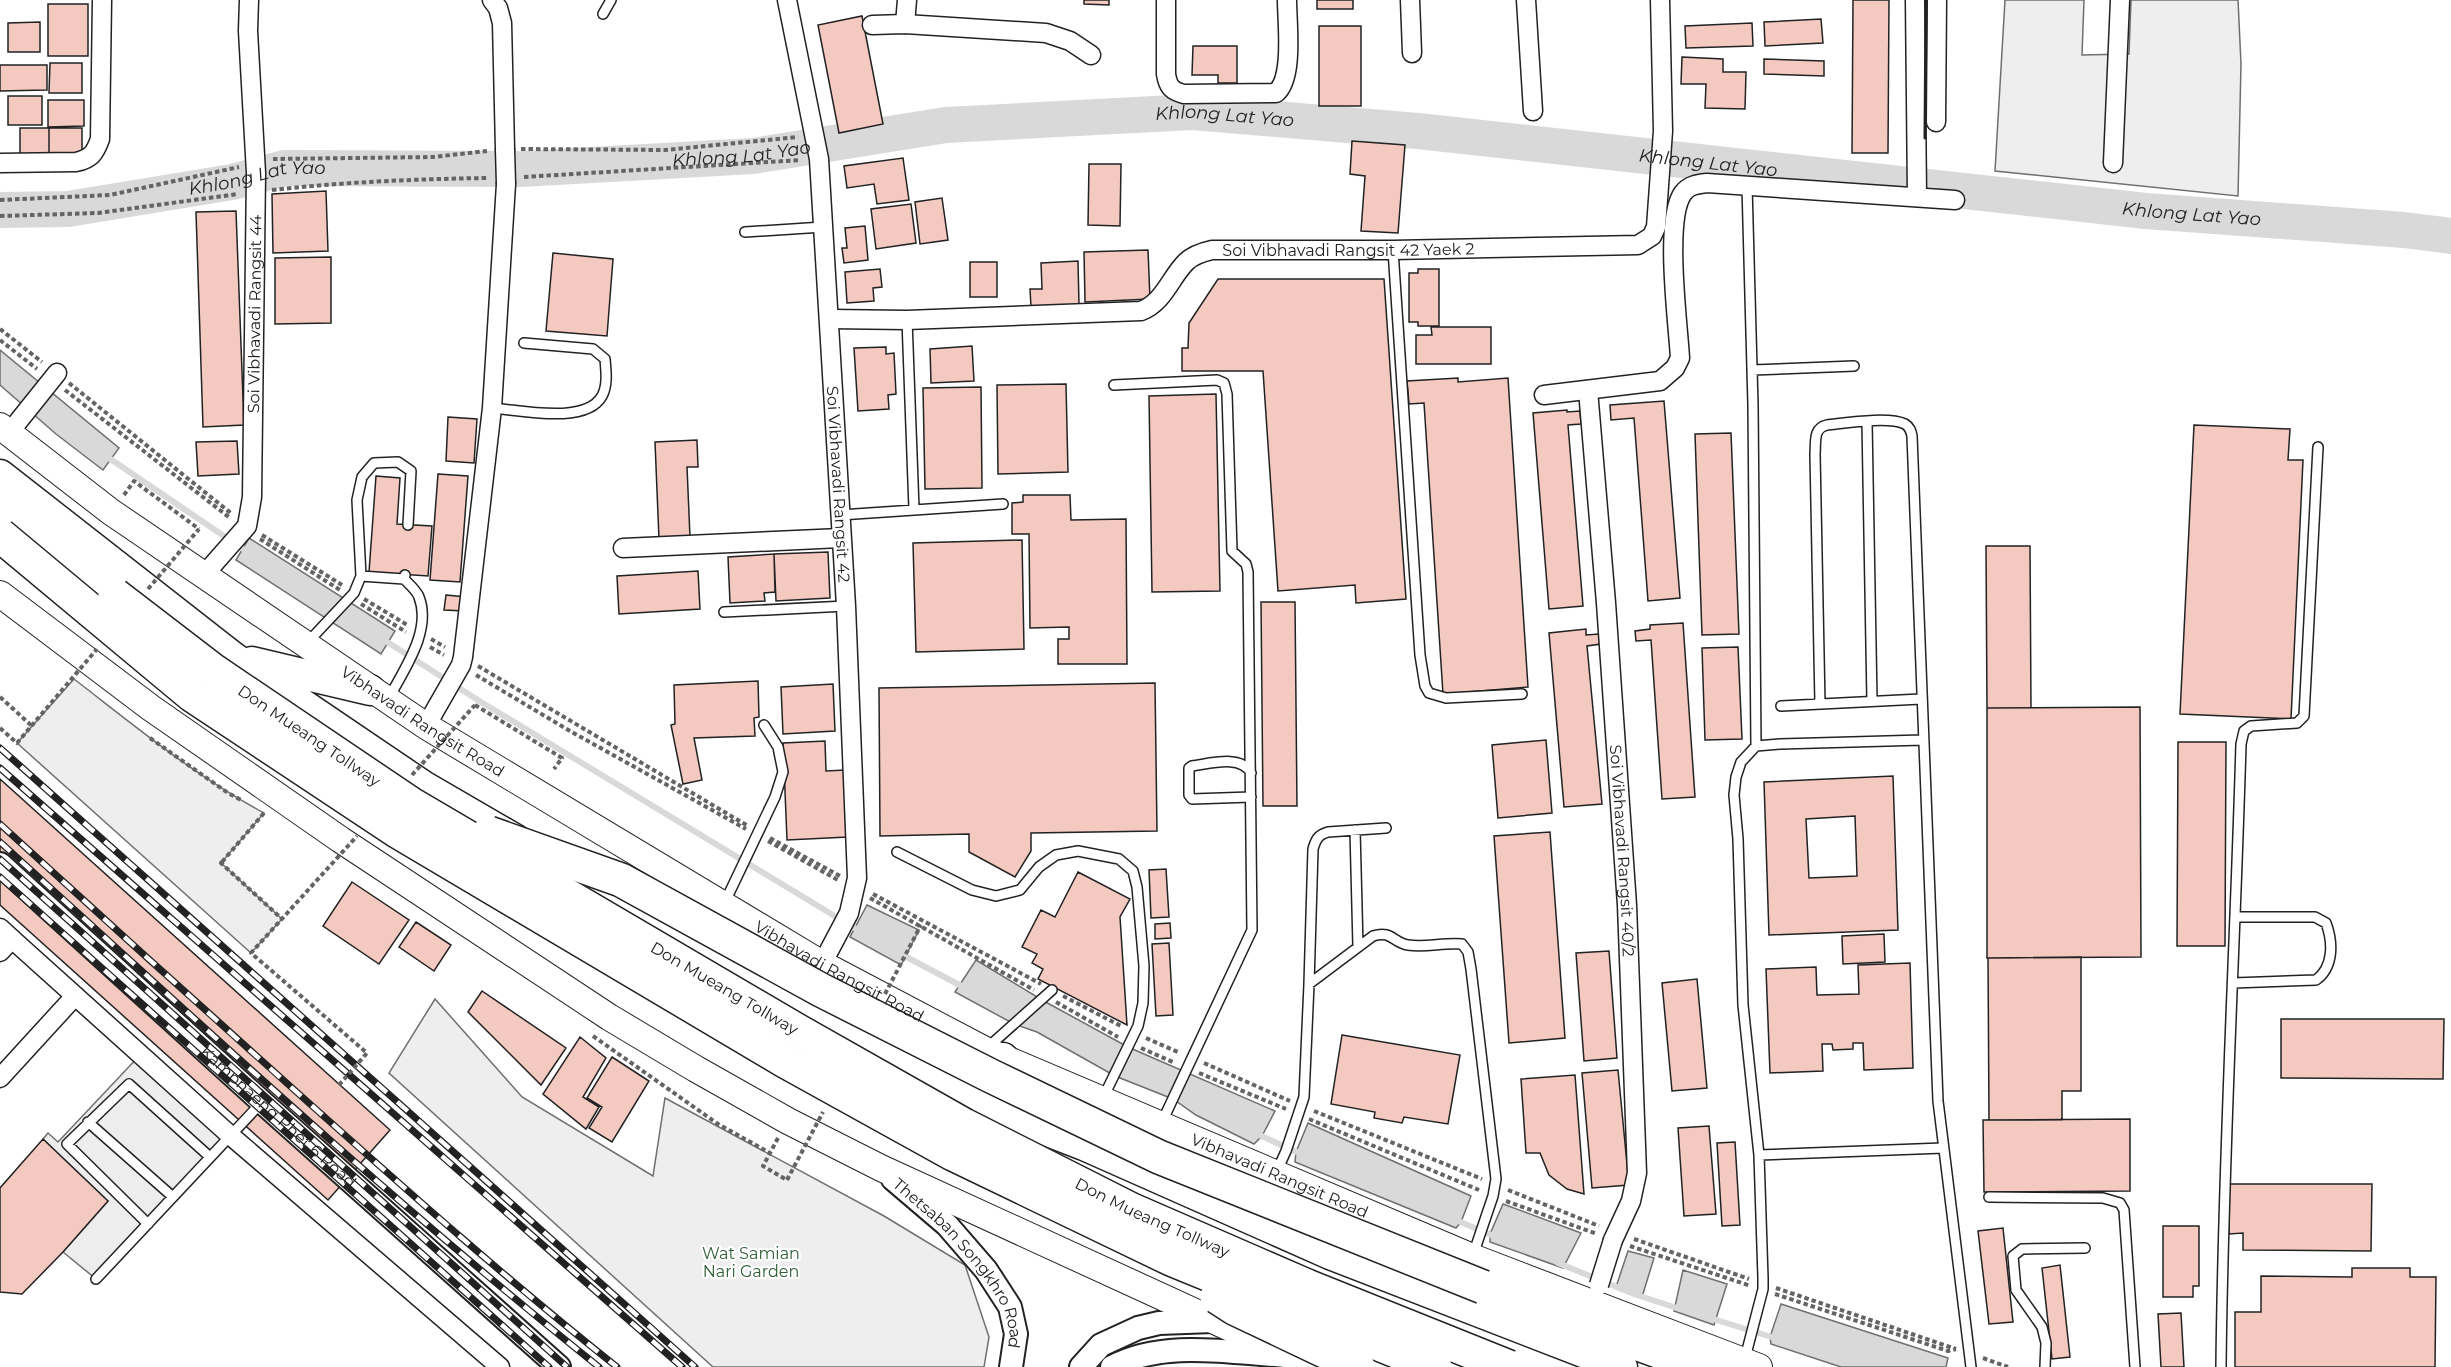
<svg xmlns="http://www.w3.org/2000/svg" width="2451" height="1367" font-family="Montserrat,sans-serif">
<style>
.green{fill:#eee;stroke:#6f6f6f;stroke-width:1.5}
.parking{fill:#ededed;stroke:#6f6f6f;stroke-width:1.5}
.water{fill:#d9d9d9;stroke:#6f6f6f;stroke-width:1.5}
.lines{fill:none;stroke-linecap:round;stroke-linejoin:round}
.stream{stroke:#d9d9d9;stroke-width:6}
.river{stroke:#d9d9d9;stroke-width:36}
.building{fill:#f3c9c0;stroke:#222;stroke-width:1.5;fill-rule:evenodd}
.service-casing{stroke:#222;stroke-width:12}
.minor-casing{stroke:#222;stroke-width:21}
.tertiary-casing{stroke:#222;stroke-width:26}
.secondary-casing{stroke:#222;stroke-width:28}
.trunk-casing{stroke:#222;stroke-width:33}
.motorway-casing{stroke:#222;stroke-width:36}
.path{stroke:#646464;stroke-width:4;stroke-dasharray:4.5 3;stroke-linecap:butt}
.service{stroke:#fff;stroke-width:9}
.minor{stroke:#fff;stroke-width:18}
.tertiary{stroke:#fff;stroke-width:22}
.secondary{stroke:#fff;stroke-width:26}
.trunk{stroke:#fff;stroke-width:30}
.motorway{stroke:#fff;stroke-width:33}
.rail-casing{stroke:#222;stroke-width:7}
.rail{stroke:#fff;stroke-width:4.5;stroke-dasharray:14;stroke-linecap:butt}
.minor-bridge-casing{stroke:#222;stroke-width:21;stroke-linecap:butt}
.motorway-bridge-casing{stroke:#222;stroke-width:36;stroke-linecap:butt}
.path-bridge{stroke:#646464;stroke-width:4;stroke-dasharray:4.5 3;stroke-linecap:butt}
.minor-bridge{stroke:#fff;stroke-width:18}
.motorway-bridge{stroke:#fff;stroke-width:33}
.wall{stroke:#222;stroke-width:3}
.labels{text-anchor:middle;stroke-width:4.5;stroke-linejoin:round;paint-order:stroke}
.street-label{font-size:16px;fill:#222;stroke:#fff}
.park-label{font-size:16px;fill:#2f5e38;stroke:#fff}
.water-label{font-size:18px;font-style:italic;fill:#222;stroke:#fff}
</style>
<rect width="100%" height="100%" fill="#fff"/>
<path class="green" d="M2005,0H2084L2082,55L2129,54L2131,0H2238L2241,64L2238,196L1995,171Z
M74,679C135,726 195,776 264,813L221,863L282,919L251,953L17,743Z
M435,999L522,1097L653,1176L665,1098L884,1216L965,1265L989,1337L984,1367H713L389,1073Z"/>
<path class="parking" d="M140,1055L231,1136L96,1279L63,1252L108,1201L43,1139L48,1133L58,1142Z"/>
<path class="water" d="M0,350L119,448L103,470L56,434L0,385Z
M249,538L395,631L381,654L236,560Z
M867,905L919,930L901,965L850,937Z
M976,960L1042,1000L1128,1047L1275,1111L1262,1136L1254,1144L1196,1115L1173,1099L1115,1076L1037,1032L1014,1024L955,992Z
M1308,1123L1471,1196L1461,1222L1456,1228L1295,1162L1296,1152Z
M1503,1204L1581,1233L1563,1268L1490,1242V1234Z
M1628,1251L1654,1258L1642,1297L1616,1287Z
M1683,1270L1727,1284L1714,1325L1674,1311Z
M1781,1304L1948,1358L1946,1367H1841L1771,1344L1770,1337Z"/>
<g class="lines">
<path class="stream" d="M106,456L249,553
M381,638L481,702L861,932
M899,953L967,989
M1255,1133L1303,1155
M1456,1220L1496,1237
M1558,1263L1634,1294L1680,1309
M1710,1318L1778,1339"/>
<path class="river" id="s1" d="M0,210L68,209L232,182L285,168L520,169L753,156L946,125L1192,112L1418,131L2146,211L2404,230L2451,236"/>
</g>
<path class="building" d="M1084,0H1109V5L1084,4Z
M1317,0H1353V9H1317Z
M1853,0H1889L1888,153H1852Z
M48,4H88V56H48Z
M862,16L883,124L839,133L818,25Z
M1821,19L1823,43L1765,46L1764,22Z
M40,22V52H8V23Z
M1752,23L1753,46L1686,48L1685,26Z
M1319,26H1361V106H1319Z
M1193,46H1237V83H1218V75H1192Z
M1682,57L1723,59V72H1746L1745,109L1705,108L1706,84H1681Z
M1764,59L1824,61V76L1764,74Z
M50,63H82V93H49Z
M0,65H47V90L0,91Z
M8,96H42V125H8Z
M48,100H84V126L48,127Z
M20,128H49V158L20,159Z
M49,128H82V158H49Z
M1352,141L1405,145L1398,233L1361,231L1365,176L1350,174Z
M903,158L909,200L877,204L874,184L847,188L844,166Z
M1089,164H1121L1120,226L1088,225Z
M326,191L328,251L273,253L272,194Z
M942,198L948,240L920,244L915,202Z
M911,204L916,243L876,249L871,209Z
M236,211L244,425L203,427L196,212Z
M865,226L868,260L844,263L842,248H847L845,228Z
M1148,250L1150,299L1085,302L1084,252Z
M553,253L613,259L607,336L546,331Z
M331,257V323L275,324V258Z
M1078,261L1079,305L1031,307L1030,289H1042L1041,263Z
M970,262H997V297H970Z
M880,269L882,287L873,288L874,301L847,303L845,272Z
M1418,269H1439V326H1418V322H1409V273H1418Z
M1218,279H1384L1406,599L1356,603L1355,585L1278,591L1263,371H1182V348H1188L1189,323Z
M1431,327H1491V364H1416V335H1432Z
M972,346L974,381L931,383L930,349Z
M886,347V354L894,353L896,394L888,395L889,409L858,411L854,348Z
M1458,378V382L1508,378L1528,687L1443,694L1424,403L1409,404L1407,381Z
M1066,384L1068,472L998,474L997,385Z
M981,387L982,488L925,489L923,388Z
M1216,394L1220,591L1152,592L1149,396Z
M1664,401L1680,598L1648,601L1634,418L1611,420L1610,405Z
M1567,410V412L1580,411L1581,424L1568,425L1583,606L1549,609L1533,413Z
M448,417L477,419L474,463L446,461Z
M2194,425L2290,429L2288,460H2303L2291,719L2180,714Z
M1731,433L1739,634L1702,635L1695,434Z
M697,440L698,467H687L690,537L659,539L655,442Z
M237,441L239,474L198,476L196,442Z
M438,474L468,476L460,582L430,580Z
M376,476L400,478L397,524L432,526L428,576L369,572Z
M1023,495H1070L1071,520L1126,519L1127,664H1058V639H1069V627L1030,628L1029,534H1012V503L1023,502Z
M1022,540L1024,649L916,652L913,543Z
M1986,546H2030L2031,708H1987Z
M828,552L830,598L776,601L774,554Z
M774,554L775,592L764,593L765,601L730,603L728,557Z
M698,571L700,609L619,614L617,576Z
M446,595L466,597L464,611L444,610Z
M1261,602H1295L1297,806H1263Z
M1683,623L1695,797L1662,799L1651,640L1636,641L1635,631L1650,629V625Z
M1586,629V635L1599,634L1601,644L1587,646L1602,804L1564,807L1549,633Z
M1738,647L1742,739L1705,740L1702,648Z
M758,681L759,717L754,718L755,736L694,738L702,780L683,784L671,725L675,724L674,685Z
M1155,683L1157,831L1031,833V851L1015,877L969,852V834L880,836L879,688Z
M833,684L835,731L783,734L781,687Z
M2140,707L2141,957L1987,958V708Z
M1546,740L1552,813L1498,818L1492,745Z
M825,741L826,771L845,770L848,837L787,840L783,743Z
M2178,742H2226L2225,946H2177Z
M1893,776L1898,930L1769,935L1764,782ZM1855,816L1857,876L1809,878L1806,819Z
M0,779L390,1130L328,1200L0,905Z
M1550,832L1565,1038L1509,1043L1494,836Z
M1166,869L1169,917L1151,918L1149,870Z
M1078,872L1130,899L1120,917L1127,1025L1038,979L1043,969L1032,963L1037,954L1022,947L1041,910L1055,917Z
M352,882L409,920L379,964L323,926Z
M416,922L451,945L434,971L399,947Z
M1170,923L1171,938L1155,939V924Z
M1884,934L1885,962L1843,964L1842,936Z
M1169,943L1173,1015L1156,1016L1152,944Z
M1609,951L1617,1058L1584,1061L1576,953Z
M2081,957V1091H2062V1120H1989L1988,958Z
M1910,963L1913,1068L1864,1070L1863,1043H1853V1049L1833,1050L1832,1044H1822L1823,1071L1770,1073L1766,969L1816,967L1817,995L1859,994L1858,965Z
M1697,979L1707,1088L1672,1091L1662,983Z
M482,991L566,1048L541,1085L468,1012Z
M2281,1019H2444L2443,1079L2281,1078Z
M1342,1035L1460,1055L1448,1124L1404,1117L1402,1123L1374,1118L1375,1112L1331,1104Z
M580,1037L606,1058L583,1097L599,1107L586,1129L543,1094Z
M612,1057L649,1081L612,1142L589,1128L602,1107L587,1098Z
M1618,1070L1629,1185L1592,1188L1582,1073Z
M1575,1075L1584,1194L1567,1189L1549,1175L1540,1153H1526L1521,1079Z
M2130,1119V1191L1984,1192L1983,1120Z
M1709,1126L1716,1214L1684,1216L1678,1128Z
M43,1139L108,1201L63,1252L22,1294L0,1292V1188Z
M1735,1142L1740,1225L1722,1226L1717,1143Z
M2229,1184H2372L2371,1251L2243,1250V1233L2229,1234Z
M2163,1226H2199V1286H2193V1297H2163Z
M2003,1228L2013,1322L1989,1324L1978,1231Z
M2060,1265L2070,1357L2052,1359L2042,1268Z
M2352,1268H2410V1277H2436L2435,1367H2235V1312H2261V1276L2352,1277Z
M2181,1313L2184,1367H2161L2158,1314Z"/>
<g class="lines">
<g class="service-casing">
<path id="service" d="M603,14L611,0
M1747,186L1753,405L1756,746
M745,232L823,227
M1393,250L1420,655L1425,686L1429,693L1446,698L1522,694
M907,320L914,509
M1752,370L1854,366
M1114,385L1217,380L1224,383L1227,394L1232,551L1246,564L1248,572L1252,930L1161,1124
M492,408C520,410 586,425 602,396C608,385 606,371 605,359L593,349L524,343
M1867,422L1872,701
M840,515L1003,504
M405,575L404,579L361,576L357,500L362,477L374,463L398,462L411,471L408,525
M724,612L846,606
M307,643L354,593L361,576
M389,698C404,669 432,631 419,597C417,591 409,584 404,579
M1820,704L1815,454C1816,442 1813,428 1827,425C1846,423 1888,416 1905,424C1910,427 1911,431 1912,436L1938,1101L1971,1367
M1781,706L1921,699
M1251,773C1241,754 1209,764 1192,766L1189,768V795L1192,799L1251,797
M1355,830L1358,947
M897,852L972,890L996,896L1020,890L1039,867L1056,855L1078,851L1119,859L1133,871L1137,887L1144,966L1143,1003L1138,1026L1103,1098
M724,904L775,797L783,772L778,747L764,725
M2233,983L2316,980C2334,967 2333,942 2326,923L2315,917H2236
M1309,984L1313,849C1316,839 1318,835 1328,832L1386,828
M987,1048L1052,990
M88,1122L173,1197
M1759,1155L1943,1148
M1276,1173L1286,1151L1304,1097L1309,984L1373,936C1392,930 1393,943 1408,945C1426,948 1444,942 1462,944L1468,952L1471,969L1496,1179L1493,1196L1473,1255
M1989,1197L2103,1198L2120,1203L2124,1210L2135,1367
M148,1224L67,1144L129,1084L210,1157
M96,1279L262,1102
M1745,1358L1763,1289V1278L1759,1155L1743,1005L1738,839L1734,795L1736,777L1741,762L1756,746L1780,744L1923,740
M2045,1367L2046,1343L2042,1327L2016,1290L2013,1256L2022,1249L2085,1248
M2221,1367C2223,1159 2235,952 2241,744L2244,731L2251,726L2297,723L2304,716L2318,447"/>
</g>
<g class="minor-casing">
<g id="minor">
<path d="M492,0L498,8L502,23L505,149"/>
<path id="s2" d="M787,0L819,159L846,606L857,878L849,913L822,964"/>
<path d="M1166,0V74C1168,87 1172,91 1184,94L1276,93C1294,78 1287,23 1287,0"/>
<path d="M1410,0L1412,53"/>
<path d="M1526,0L1533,111"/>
<path d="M1915,0L1917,197"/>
<path d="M905,24L907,0"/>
<path d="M872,25L905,24L1046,33L1070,41L1091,55"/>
<path d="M1936,122L1937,0"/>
<path d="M0,163L76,162C91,159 95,153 100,139L102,0"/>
<path d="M2113,163L2120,0"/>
<path id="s3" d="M830,319L907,320L1141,311C1164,302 1170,278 1186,262C1193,255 1203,252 1212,250H1393L1638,245L1652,236L1656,227L1663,131L1660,0"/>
<path id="s4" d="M1588,390L1606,603L1627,905L1637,1173L1631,1201L1613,1240"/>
<path d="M1544,395L1660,381L1675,368L1680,358C1678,323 1664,219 1683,193C1689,185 1698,184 1707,183L1955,200"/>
<path d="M9,433L57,373"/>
<path d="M623,548L841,538"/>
<path id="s5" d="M203,576L247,526L252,497L256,173L248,31L249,0"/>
<path d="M426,726L461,665L463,657L492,408L506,184"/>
<path d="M0,928L12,939L0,952"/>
<path d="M12,939L231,1136L500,1367"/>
<path d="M0,1078L75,996"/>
</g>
</g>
<g class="tertiary-casing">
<g id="tertiary">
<path id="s6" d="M0,864L262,1102L559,1367"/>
<path id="s7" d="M893,1179L947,1225L986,1270L1010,1307L1016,1334L1011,1367"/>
<path d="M1081,1367L1101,1345L1138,1328L1159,1323L1213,1321"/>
<path d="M1112,1367C1164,1339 1231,1353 1287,1356"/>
</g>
</g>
<g class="secondary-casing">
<g id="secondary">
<path id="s8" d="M0,426L111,512L426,726L822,964L985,1050L1472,1257L1759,1367"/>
<path d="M0,594L151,708L341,840L609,1017L696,1069L788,1121L881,1168L1315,1367"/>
</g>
</g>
<g class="trunk-casing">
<path id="trunk" d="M0,475L234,658L423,786L516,840
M252,662L370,690
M571,872L812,1012L978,1104L1084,1145L1330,1254L1622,1367
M1003,1058L1040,1097"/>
</g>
<g class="motorway-casing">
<path id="motorway" d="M0,507L115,595
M1483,1287L1666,1354L1714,1367"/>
</g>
<path class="path" d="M521,149L665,150L798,137
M273,159L433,157L487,151
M524,177L801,160
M272,190C344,182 416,179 489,178
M0,200L110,195L239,167
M0,216L98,213L238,194
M0,329L42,362
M0,340L37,369
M69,383L232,514
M65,390L230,518
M124,495L134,481L199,529
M262,535L342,585
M260,539L340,590
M364,599L409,626
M361,604L406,632
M431,639L445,647
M430,647L444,655
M478,666L748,826
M476,675L570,731L746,829
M0,697L32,726
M475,705L562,758L554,769
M150,738L228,793L243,801
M770,838L840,876
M768,841L838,880
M222,862L221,863L282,919
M222,862L264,813
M873,894L1041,984
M870,898L1034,990
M1063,996L1123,1027
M1056,1002L1118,1037
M593,1036L718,1124L770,1153
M1146,1038L1180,1053
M1141,1048L1175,1063
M1204,1063L1290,1101
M1199,1073L1286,1109
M1314,1111L1482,1179
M1309,1119L1479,1190
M778,1138L763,1166L787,1180
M1508,1190L1599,1226
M1506,1201L1597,1234
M1634,1239L1749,1279
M1630,1246L1751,1286
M1776,1288L1956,1349
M1775,1294L1948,1351L1956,1349
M1983,1358L2008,1367"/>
<use href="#service" class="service"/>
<use href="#minor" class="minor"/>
<use href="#tertiary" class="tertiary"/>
<use href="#secondary" class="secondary"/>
<use href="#trunk" class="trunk"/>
<use href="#motorway" class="motorway"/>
<g class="rail-casing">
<path id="rail" d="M0,748L695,1367
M0,768L682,1367
M0,824C103,918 206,1011 310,1104C411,1194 511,1283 617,1367
M0,842C196,1020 391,1201 599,1367
M0,859L567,1367
M0,877L549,1367"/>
</g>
<use href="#rail" class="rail"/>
<g class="minor-bridge-casing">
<path id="minor-bridge" d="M505,149L506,184
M1599,1285L1613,1240"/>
</g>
<g class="motorway-bridge-casing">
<g id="motorway-bridge">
<path d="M0,535L192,695L397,831L785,1061L953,1154L1171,1259L1435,1367"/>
<path id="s9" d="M115,595L214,671L411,804L798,1031L964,1125L1132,1210L1307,1286L1509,1367"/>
<path d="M489,833L621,880L821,990L991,1076L1159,1157L1483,1287"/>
<path d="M1217,1297L1234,1308L1358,1367"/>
</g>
</g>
<path class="path-bridge" d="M148,589L199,529
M0,728L17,743L97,649
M412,775L475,705
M885,994L921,925
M339,1085L367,1053L251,953L357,836
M787,1180L823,1112"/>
<use href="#minor-bridge" class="minor-bridge"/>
<use href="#motorway-bridge" class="motorway-bridge"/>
<path class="wall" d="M1925,138L1926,0"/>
</g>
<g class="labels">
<g class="street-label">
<text dy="6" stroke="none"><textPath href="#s3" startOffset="544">Soi Vibhavadi Rangsit 42 Yaek 2</textPath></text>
<text dy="6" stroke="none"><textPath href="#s5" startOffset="279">Soi Vibhavadi Rangsit 44</textPath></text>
<text dy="6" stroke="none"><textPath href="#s2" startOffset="488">Soi Vibhavadi Rangsit 42</textPath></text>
<text dy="6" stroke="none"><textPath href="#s8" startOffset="516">Vibhavadi Rangsit Road</textPath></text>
<text dy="6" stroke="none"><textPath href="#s9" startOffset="240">Don Mueang Tollway</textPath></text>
<text dy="6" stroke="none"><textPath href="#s4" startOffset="462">Soi Vibhavadi Rangsit 40/2</textPath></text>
<text dy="6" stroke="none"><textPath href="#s8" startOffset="1002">Vibhavadi Rangsit Road</textPath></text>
<text dy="6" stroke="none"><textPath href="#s9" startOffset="726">Don Mueang Tollway</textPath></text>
<text dy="6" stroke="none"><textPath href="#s6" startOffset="376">Kamphaeng Phet 6 Road</textPath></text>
<text dy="6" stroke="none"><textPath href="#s8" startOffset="1488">Vibhavadi Rangsit Road</textPath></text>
<text dy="6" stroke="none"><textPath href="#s9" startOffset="1212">Don Mueang Tollway</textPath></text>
<text dy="6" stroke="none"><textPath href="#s7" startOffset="110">Thetsaban Songkhro Road</textPath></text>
</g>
<g class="park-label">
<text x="751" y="1259">Wat Samian<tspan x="751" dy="18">Nari Garden</tspan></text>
</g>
<g class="water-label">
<text dy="6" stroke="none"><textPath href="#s1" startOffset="1232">Khlong Lat Yao</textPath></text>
<text dy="6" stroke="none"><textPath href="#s1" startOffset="746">Khlong Lat Yao</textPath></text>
<text dy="6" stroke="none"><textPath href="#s1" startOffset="1718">Khlong Lat Yao</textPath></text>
<text dy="6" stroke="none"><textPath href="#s1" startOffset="260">Khlong Lat Yao</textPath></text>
<text dy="6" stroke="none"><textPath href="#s1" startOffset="2204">Khlong Lat Yao</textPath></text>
</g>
</g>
</svg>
